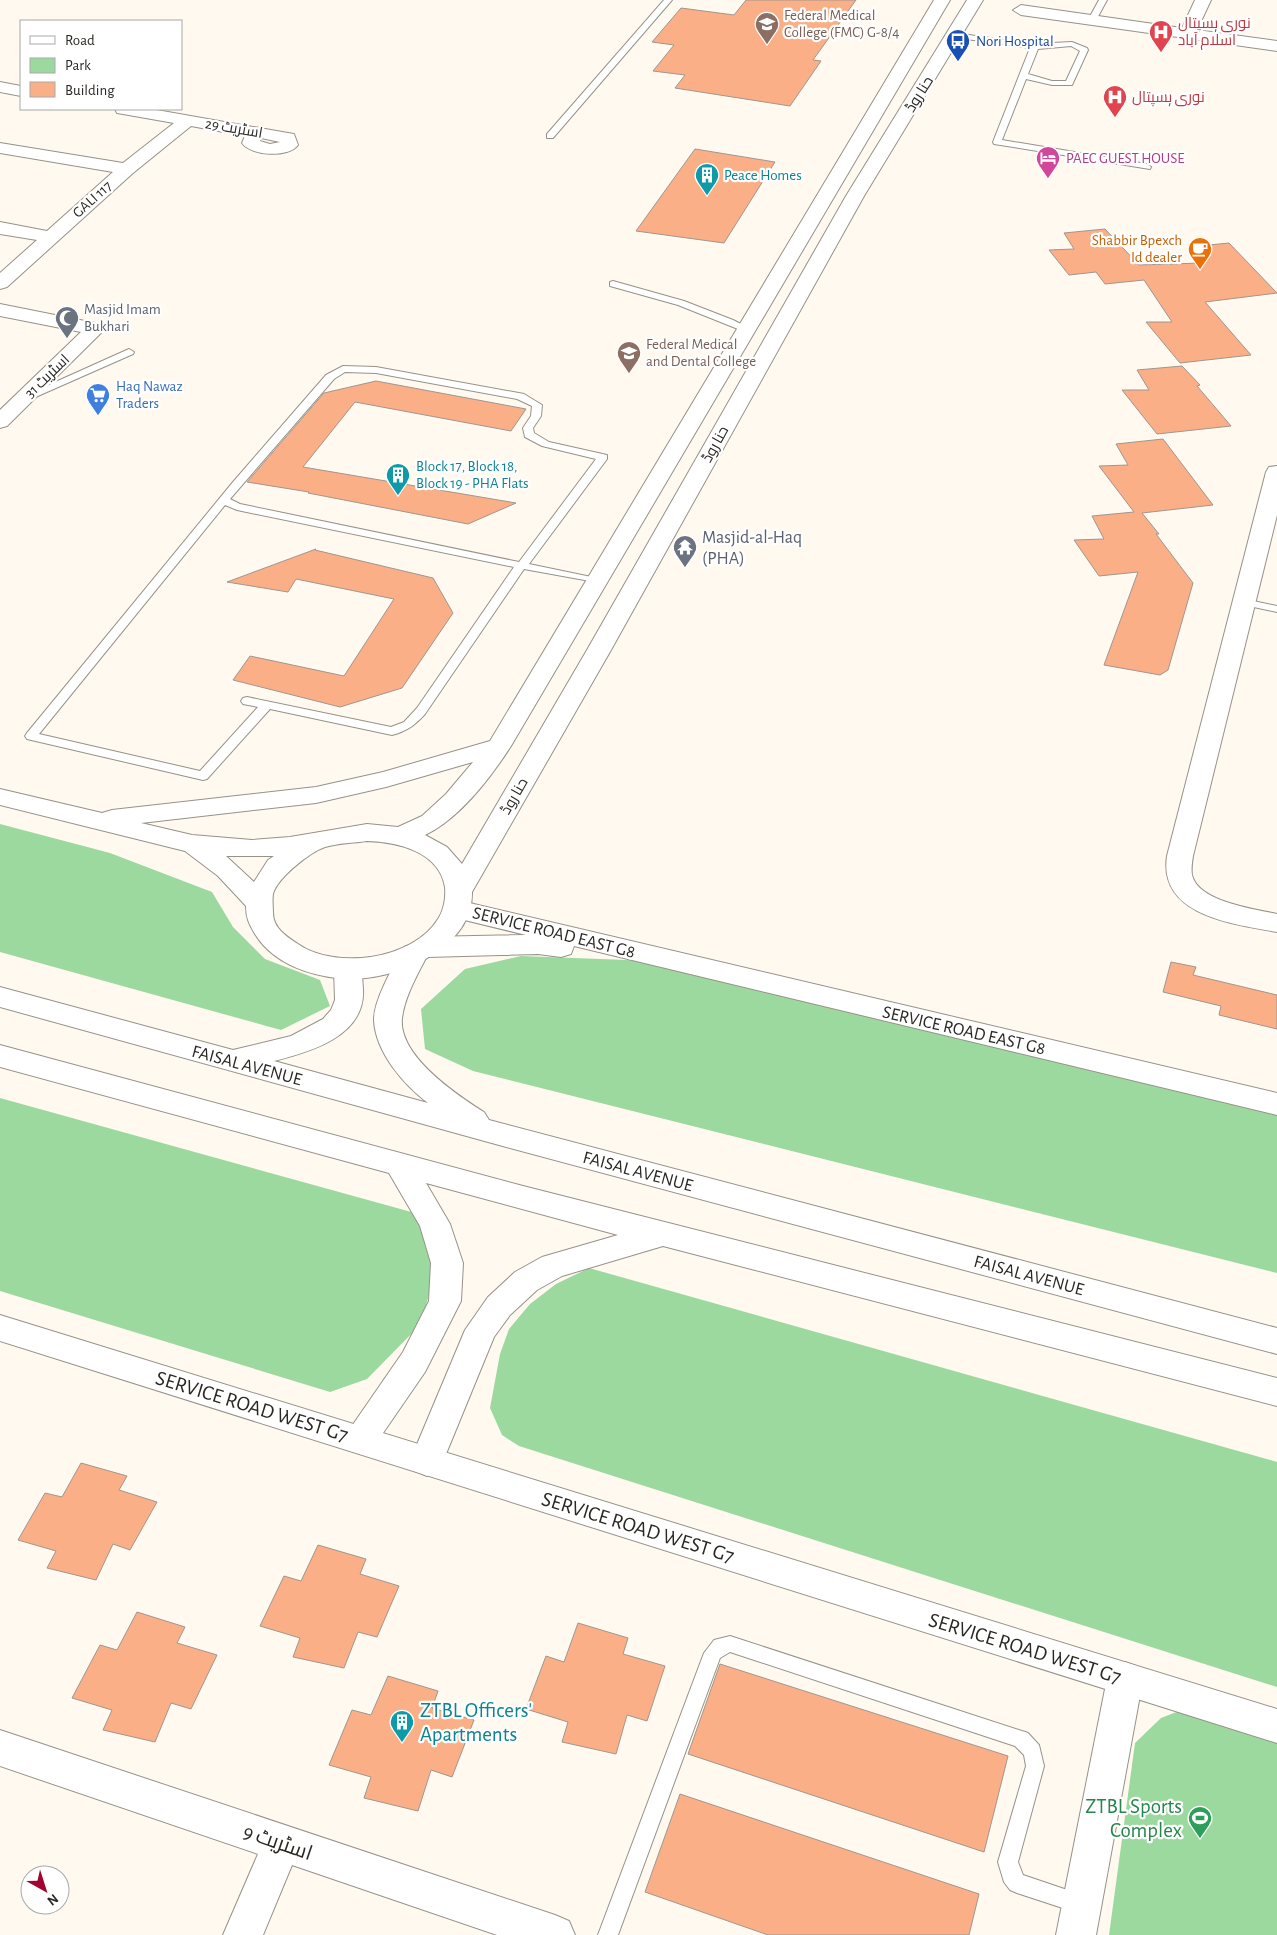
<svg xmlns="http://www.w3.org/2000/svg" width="1277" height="1935" font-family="'Alegreya Sans',Cairo,sans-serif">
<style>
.green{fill:#9cd99f}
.building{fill:#faaf87;stroke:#a09690}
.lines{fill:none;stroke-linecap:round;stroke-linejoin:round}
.lane-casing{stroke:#979289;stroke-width:2}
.street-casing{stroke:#979289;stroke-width:2}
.secondary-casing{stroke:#979289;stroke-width:2}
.primary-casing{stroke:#979289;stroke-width:2}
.lane{fill:#fff;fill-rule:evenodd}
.street{fill:#fff;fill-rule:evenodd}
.secondary{fill:#fff;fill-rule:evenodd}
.primary{fill:#fff;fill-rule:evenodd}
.labels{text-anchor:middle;stroke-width:4.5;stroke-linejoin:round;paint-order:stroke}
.far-education-label{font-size:15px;fill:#785e54;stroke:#fff;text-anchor:start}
.far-health-label{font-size:15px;fill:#be3a42;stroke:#fff;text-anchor:start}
.far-transit-label{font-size:15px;fill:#164399;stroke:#fff;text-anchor:start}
.far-street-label{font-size:15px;fill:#2a2825;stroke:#fff}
.far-hotel-label{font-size:15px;fill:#b23c85;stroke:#fff;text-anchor:start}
.far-culture-label{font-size:15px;fill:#0d838f;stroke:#fff;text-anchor:start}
.far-food-label{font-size:15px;fill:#c56008;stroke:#fff;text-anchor:end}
.far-worship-label{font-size:15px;fill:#5b616d;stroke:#fff;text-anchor:start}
.far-shop-label{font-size:15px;fill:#366cbe;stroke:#fff;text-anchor:start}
.worship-label{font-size:18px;fill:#5b616d;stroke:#fff;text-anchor:start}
.street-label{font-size:18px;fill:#2a2825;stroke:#fff}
.near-street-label{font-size:21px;fill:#2a2825;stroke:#fff}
.near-culture-label{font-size:21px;fill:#0d838f;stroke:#fff;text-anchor:start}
.near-leisure-label{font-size:21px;fill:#27864d;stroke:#fff;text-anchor:end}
</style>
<rect width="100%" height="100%" fill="#fff9ef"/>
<path class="green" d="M0,824L110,853L212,892L233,927L265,959L320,980L330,1006L281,1030L0,952Z
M521,956L653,961L1277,1113V1273L473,1071L425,1049L421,1009L465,969Z
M0,1098L415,1213L435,1272L421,1324L367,1379L330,1392L0,1291Z
M589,1268L1277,1462V1687L519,1446L502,1435L490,1408L500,1354L509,1329L530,1304L556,1284Z
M1184,1709L1277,1741V1935H1109L1135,1743L1161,1718Z"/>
<path class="building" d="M746,0H856L813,60L821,61L790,106L675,88L685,75L653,71L674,45L652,42L681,8L734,15Z
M695,149L775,162L724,243L636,231Z
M1105,229L1139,265L1201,263L1189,247L1229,243L1277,293L1205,302L1251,355L1180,363L1146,322H1172L1144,280L1105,284L1096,272L1069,275L1049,250L1074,249L1064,233Z
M1182,366L1200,385L1197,386L1231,426L1157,434L1122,390H1149L1137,370Z
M376,381L526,409L511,431L355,402L303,467L516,503L468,524L308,493L309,492L247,482L324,393Z
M1163,439L1213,505L1142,513L1159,534H1156L1193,583L1168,670L1160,675L1104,665L1138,572L1099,576L1074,540L1104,539L1092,516L1134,512L1099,466L1128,465L1116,444Z
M316,549L315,550L433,578L453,613L402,688L340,707L233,680L250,656L344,676L394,599L296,579L288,592L227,582Z
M1171,962L1196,967L1193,975L1277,995V1029L1219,1015L1221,1006L1163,992Z
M81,1463L127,1476L119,1490L157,1502L130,1550L113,1544L96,1580L47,1568L56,1551L18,1540L45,1493L62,1497Z
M318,1545L366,1559L360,1574L399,1586L377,1637L358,1632L344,1668L293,1657L300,1638L260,1626L284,1576L301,1581Z
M137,1612L185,1627L177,1643L217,1655L191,1709L171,1703L155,1742L103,1730L112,1710L72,1698L100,1645L117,1650Z
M578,1623L628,1638L623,1654L665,1666L647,1721L627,1715L616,1754L562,1742L568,1722L526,1709L546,1656L564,1662Z
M720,1664L1008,1756L984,1852L688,1754Z
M388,1676L438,1691L432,1708L474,1720L452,1777L431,1770L418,1811L364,1798L371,1777L329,1765L352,1710L371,1715Z
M680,1794L979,1894L969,1935H768L645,1892Z"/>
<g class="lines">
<g class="lane-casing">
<path id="lane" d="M664,0H672L553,138H547V134Z
M1099,0H1107L1095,22H1089L1088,20Z
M955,33L1032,44L1072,42L1087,48L1088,50L1072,85H1052L1026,79L1002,140L1147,164L1151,167L1150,169L994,144L993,142L1030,48L952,37L951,35ZM1071,46L1080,51L1066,81H1052L1028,74L1038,49Z
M613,281L684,301L733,320L751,329L743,331L678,305L610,286V282Z
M129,349L134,352L133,354L31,399H23L22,397Z
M343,366L376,367L524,394L542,405L541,416L533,428L534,433L549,442L607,455V459L529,564L601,579V583L524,569L425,714C415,725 407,731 392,735L270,709L207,779L203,780L27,739L25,736L27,733L233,482L326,375ZM345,372L376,373L517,399L532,406L531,416L523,428L525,437L542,446L596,459L519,562L240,504L230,499L334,379ZM225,505L237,510L514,567L417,708L404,722L391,727L247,697L243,698L241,701L243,704L258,707L200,771L39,734Z
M1244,599L1277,606V612L1240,604V600Z
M730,1636L1028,1733L1039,1745L1044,1766L1018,1862L1023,1875L1088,1897L1091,1904L1088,1911L1081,1914L1017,1893L1010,1890L1004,1882L998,1862L1026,1766L1024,1755L1015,1746L730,1652L720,1658L618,1935H598L704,1653L714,1640Z"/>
</g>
<g class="street-casing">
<path id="street" d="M1195,0H1211L1197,30L1277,41V51L1021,15L1013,10L1021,5L1182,28Z
M0,82L21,86V96L0,92Z
M115,109H151L288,133L294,134L298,145C289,158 251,156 242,143L245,136L191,126L133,173L7,287L0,289V273L37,240L0,234V222L47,231L113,172L0,153V143L123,163L174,123L123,114L117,113ZM261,138L280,142L270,144L260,141Z
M0,304L95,323L102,325L105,329L7,426L0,428V410L81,332L0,316Z
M1277,466V515L1193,856C1192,862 1191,869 1192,875C1198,902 1255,909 1277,914V932C1234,924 1158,916 1167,856L1266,472L1269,467Z
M457,900L1277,1093V1115L574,946L571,954L561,957L538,954L427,957L417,954L413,947L417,940L427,937L526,935L448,916L444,909L448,902Z
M1125,1662L1138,1667L1143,1679L1096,1935H1056L1107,1679L1112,1667Z
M0,1730L555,1915L569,1921L575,1935H497L292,1865L263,1935H223L258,1854L0,1766Z"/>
</g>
<g class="secondary-casing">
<path id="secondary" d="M934,0H950L511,746C491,777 459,819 425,835L447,847L462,864L587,650L846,196L967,0H983L864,196L611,650L472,892C473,944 410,973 366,978C327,982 276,969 255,934C249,924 246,918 246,906L218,876L185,851L0,805V789L102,813L112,810L316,787L383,772L490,741ZM473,762L446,794L422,816L398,827L367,824L290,837L252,840L192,835L141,823L316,803L386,787ZM367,841C397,842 439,851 445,887C446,897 444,910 438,919C413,960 335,970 298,944C287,937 273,928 273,913C273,907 272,900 273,894C277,878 310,852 325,847C339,843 353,843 367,841ZM226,856H274L268,860L254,882Z
M0,1315L1277,1709V1743L0,1341Z"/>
</g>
<g class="primary-casing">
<path id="primary" d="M414,944L424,947L428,954C418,974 405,995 402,1018C398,1056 457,1095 484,1112L489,1120L1277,1328V1354L499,1145L0,1007V987L233,1050L291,1036L323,1019L331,1010L335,1000L334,969L338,962L348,959L358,962C363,970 362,979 363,989C366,1036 310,1052 274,1061L428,1103C404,1085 376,1053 374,1021C373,1001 394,965 404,947Z
M0,1045L523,1186L1277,1378V1406L663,1246L562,1276L537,1290L510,1315L494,1337L439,1471L427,1476L415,1471L410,1461L465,1330L488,1297L515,1272L542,1257L618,1235L426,1183L450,1224L463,1263L461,1301L425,1372L372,1449L360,1453L348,1449L343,1439L403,1352L429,1301L431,1263L420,1226L389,1173L0,1067Z"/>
</g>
<use href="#lane" class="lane"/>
<use href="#street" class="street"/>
<use href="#secondary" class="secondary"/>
<use href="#primary" class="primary"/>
</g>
<defs>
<g id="university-pin" transform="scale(1.25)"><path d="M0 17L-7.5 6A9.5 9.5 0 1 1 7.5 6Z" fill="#8d6e63" stroke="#fff"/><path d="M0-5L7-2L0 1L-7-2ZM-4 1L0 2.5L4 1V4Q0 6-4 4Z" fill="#fff"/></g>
<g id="hospital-pin" transform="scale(1.25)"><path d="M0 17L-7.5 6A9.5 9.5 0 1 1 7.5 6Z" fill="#e0444e" stroke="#fff"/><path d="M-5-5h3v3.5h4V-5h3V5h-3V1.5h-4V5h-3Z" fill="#fff"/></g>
<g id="bus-pin" transform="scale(1.25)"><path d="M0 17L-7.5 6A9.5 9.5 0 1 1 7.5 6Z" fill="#1a4fb4" stroke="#fff"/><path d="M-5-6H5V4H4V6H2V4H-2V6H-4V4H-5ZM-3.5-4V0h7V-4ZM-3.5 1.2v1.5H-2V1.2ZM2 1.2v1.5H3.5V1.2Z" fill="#fff"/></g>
<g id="hotel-pin" transform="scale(1.25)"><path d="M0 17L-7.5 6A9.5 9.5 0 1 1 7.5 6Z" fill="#d1479c" stroke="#fff"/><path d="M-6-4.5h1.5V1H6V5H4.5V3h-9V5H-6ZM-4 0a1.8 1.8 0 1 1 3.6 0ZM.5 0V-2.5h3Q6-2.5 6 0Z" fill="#fff"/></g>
<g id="building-pin" transform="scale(1.25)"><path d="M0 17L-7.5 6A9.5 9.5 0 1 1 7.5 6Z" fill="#0f9aa8" stroke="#fff"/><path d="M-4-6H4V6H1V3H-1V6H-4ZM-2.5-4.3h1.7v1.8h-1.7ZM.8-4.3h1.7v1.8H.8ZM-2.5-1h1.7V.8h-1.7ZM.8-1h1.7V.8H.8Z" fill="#fff"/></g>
<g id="cafe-pin" transform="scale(1.25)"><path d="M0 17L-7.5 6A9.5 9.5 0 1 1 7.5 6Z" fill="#e8710a" stroke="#fff"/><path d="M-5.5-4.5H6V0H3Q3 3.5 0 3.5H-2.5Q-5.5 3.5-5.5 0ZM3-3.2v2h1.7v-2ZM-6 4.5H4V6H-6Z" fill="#fff"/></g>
<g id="mosque-pin" transform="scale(1.25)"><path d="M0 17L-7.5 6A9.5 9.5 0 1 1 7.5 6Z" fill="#6b7280" stroke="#fff"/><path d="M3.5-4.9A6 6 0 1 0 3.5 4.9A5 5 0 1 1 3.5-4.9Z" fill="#fff"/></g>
<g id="supermarket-pin" transform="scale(1.25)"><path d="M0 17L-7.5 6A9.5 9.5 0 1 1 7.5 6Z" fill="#3f7fe0" stroke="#fff"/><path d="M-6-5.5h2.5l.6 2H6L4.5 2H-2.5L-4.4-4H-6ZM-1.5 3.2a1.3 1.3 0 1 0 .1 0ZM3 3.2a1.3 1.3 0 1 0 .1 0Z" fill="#fff"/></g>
<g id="temple-pin" transform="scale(1.25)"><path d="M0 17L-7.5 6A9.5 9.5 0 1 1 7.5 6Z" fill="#6b7280" stroke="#fff"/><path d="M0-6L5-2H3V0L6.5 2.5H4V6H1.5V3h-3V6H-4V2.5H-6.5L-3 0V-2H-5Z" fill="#fff"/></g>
<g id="stadium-pin" transform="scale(1.25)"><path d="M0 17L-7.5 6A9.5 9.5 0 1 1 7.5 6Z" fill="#2e9e5b" stroke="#fff"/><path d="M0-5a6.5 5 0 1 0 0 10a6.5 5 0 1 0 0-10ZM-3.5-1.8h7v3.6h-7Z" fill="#fff"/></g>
</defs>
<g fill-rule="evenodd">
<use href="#university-pin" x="767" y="24"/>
<use href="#hospital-pin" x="1161" y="32"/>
<use href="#bus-pin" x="958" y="41"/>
<use href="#hospital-pin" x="1115" y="97"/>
<use href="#hotel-pin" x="1048" y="158"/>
<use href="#building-pin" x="707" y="175"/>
<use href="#cafe-pin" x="1200" y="249"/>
<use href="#mosque-pin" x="67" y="318"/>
<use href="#university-pin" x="629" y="353"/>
<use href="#supermarket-pin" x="98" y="395"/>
<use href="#building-pin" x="398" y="475"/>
<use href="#temple-pin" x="685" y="547"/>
<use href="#building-pin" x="402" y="1722"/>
<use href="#stadium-pin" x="1200" y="1818"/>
</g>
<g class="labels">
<g class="far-education-label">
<text x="784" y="20">Federal Medical<tspan x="784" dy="17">College (FMC) G-8/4</tspan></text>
<text x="646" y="349">Federal Medical<tspan x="646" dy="17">and Dental College</tspan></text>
</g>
<g class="far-health-label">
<text x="1178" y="28">نوری ہسپتال<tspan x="1178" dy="17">اسلام آباد</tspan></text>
<text x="1132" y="102">نوری ہسپتال</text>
</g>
<g class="far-transit-label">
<text x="976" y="46">Nori Hospital</text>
</g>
<g class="far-street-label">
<text transform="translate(919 94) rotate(-58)" y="5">حنا روڈ</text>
<text transform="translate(234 128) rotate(10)" y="5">اسٹریٹ 29</text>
<text transform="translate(92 199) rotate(-42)" y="5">GALI 117</text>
<text transform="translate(47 376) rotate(-44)" y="5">اسٹریٹ 31</text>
<text transform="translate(715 444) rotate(-61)" y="5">حنا روڈ</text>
<text transform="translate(514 796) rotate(-60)" y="5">حنا روڈ</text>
</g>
<g class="far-hotel-label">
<text x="1066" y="163">PAEC GUEST HOUSE</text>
</g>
<g class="far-culture-label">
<text x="724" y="180">Peace Homes</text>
<text x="416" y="471">Block 17, Block 18,<tspan x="416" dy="17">Block 19 - PHA Flats</tspan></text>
</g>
<g class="far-food-label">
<text x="1182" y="245">Shabbir Bpexch<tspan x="1182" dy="17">Id dealer</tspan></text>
</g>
<g class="far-worship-label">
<text x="84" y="314">Masjid Imam<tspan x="84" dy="17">Bukhari</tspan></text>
</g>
<g class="far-shop-label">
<text x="116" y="391">Haq Nawaz<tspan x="116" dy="17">Traders</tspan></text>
</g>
<g class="worship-label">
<text x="702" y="543">Masjid-al-Haq<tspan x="702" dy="21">(PHA)</tspan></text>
</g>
<g class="street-label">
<text transform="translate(554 932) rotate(14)" y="6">SERVICE ROAD EAST G8</text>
<text transform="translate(964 1030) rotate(13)" y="6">SERVICE ROAD EAST G8</text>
<text transform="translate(247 1065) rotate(15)" y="6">FAISAL AVENUE</text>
<text transform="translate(638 1171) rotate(15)" y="6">FAISAL AVENUE</text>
<text transform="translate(1029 1275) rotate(15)" y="6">FAISAL AVENUE</text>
</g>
<g class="near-street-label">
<text transform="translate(252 1406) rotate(17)" y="7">SERVICE ROAD WEST G7</text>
<text transform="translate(638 1527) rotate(17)" y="7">SERVICE ROAD WEST G7</text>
<text transform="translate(1025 1648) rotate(17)" y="7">SERVICE ROAD WEST G7</text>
<text transform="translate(278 1842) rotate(19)" y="7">اسٹریٹ 9</text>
</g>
<g class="near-culture-label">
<text x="420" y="1717">ZTBL Officers'<tspan x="420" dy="24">Apartments</tspan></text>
</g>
<g class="near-leisure-label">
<text x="1182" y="1813">ZTBL Sports<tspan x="1182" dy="24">Complex</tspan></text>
</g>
</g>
<rect x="20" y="20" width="162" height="90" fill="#ffffff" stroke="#aaa9a8"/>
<rect x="30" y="36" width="25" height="8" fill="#ffffff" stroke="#aaa9a8"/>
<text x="65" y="45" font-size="15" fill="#2a2825">Road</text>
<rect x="30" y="58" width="25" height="15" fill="#9cd99f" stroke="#aaa9a8"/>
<text x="65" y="70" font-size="15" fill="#2a2825">Park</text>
<rect x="30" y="82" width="25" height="15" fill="#faaf87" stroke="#aaa9a8"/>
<text x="65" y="95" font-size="15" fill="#2a2825">Building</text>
<g transform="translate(45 1890) rotate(141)"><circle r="24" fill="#ffffff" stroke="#aaa9a8"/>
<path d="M0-4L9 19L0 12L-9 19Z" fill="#a20330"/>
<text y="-8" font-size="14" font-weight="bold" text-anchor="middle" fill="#2a2825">N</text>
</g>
</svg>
